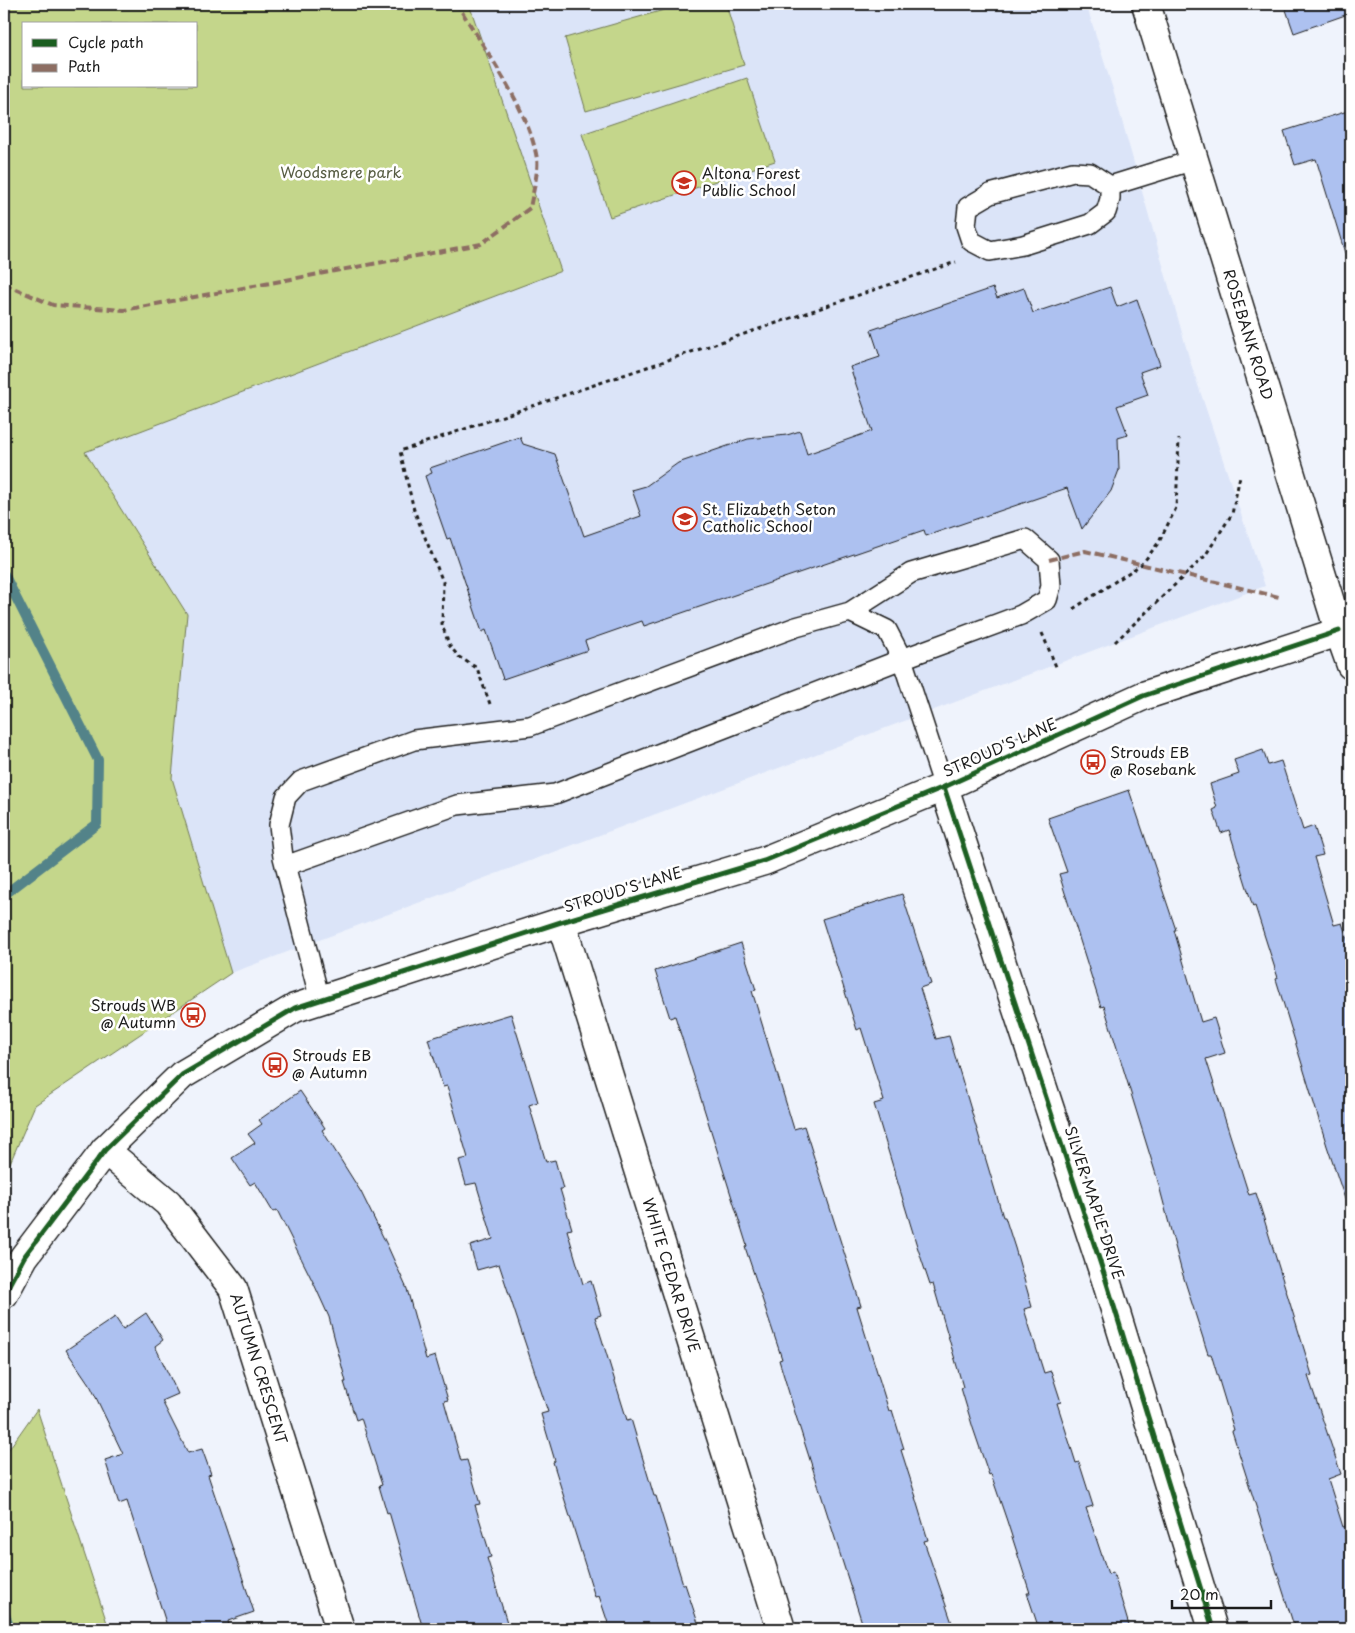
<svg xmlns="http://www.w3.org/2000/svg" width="1355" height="1633" font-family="'Playpen Sans',sans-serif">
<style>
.built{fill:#dbe4f8}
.green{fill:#c4d68b;stroke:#707954;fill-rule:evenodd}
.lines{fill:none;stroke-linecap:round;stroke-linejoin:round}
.stream{stroke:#538389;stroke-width:10}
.building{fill:#adc1f0;stroke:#1c1c1c}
.lane-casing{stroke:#1c1c1c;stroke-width:22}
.street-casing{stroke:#1c1c1c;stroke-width:31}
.secondary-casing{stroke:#1c1c1c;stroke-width:31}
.path{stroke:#1c1c1c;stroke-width:3;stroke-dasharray:4 4;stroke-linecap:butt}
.lane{stroke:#fff;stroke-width:19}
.street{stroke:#fff;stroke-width:28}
.secondary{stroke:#fff;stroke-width:28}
.quiet{stroke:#8d6e63;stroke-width:4;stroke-dasharray:8 4;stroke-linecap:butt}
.cycleway-casing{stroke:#fff;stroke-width:8}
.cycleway{stroke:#1b5e20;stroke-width:5}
.labels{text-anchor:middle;stroke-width:5;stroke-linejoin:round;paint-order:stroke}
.park-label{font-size:15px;fill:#575d43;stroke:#fff}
.poi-label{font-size:15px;fill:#1c1c1c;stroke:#fff;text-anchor:start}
.street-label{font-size:15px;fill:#1c1c1c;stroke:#fff}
</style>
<rect width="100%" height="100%" fill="#eff3fc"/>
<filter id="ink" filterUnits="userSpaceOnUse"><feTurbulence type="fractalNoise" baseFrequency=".02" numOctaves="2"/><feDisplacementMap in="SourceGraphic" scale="10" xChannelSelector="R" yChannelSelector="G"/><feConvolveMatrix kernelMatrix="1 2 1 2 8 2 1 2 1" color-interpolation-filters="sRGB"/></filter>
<g filter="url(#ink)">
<path class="built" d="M469,4H1086L1115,96L1190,361L1265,586L231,973L172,778L187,614L85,452L561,271Z"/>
<path class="green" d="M4,4H469L561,271L85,452L187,614L172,778L231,973L35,1105L4,1177ZM24,24H196V86H24Z
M685,4H726L744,65L586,111L565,38Z
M747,78L775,161L610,217L582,134Z
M37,1409L109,1629H4V1456Z"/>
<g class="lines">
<path class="stream" d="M4,574L98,760L97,824L4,895
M4,1612L10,1629"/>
</g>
<path class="building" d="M1284,4H1351V13L1294,33Z
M1351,110V252L1345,253L1316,159L1295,165L1284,131Z
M1110,287L1117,307L1137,299L1160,365L1140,372L1148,395L1117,406L1128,435L1118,438L1119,470L1111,491L1082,529L1067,488L926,536L924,530L644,626L642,621L585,641L588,650L503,679L486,630L482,632L450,538L447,539L425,476L432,473L430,468L520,437L523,444L555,454L584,536L641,516L632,490L646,486L678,463L748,439L787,435L800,431L807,454L872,431L850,367L880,357L871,330L993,288L997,298L1024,288L1033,313Z
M1263,750L1268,765L1281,761L1303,830L1314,826L1323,855L1314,857L1334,925L1342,923L1351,949V1201L1346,1202L1327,1146L1276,979L1278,978L1255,906L1253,907L1229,830L1221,833L1213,810L1217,808L1210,784L1239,774L1234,760Z
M1129,790L1176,930H1174L1201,1022L1214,1018L1225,1053L1206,1059L1249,1195L1256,1193L1312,1375L1308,1376L1341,1474L1328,1479L1343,1527L1351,1524V1629H1295L1232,1431L1234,1430L1211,1354H1208L1181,1269L1157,1178L1104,1006L1101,1007L1059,874L1067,872L1048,818Z
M902,894L931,984L920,988L936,1039L949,1036L1003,1217H1005L1015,1248L1032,1307L1024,1309L1044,1373L1051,1371L1061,1402L1057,1403L1076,1463L1079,1462L1093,1506L1086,1508L1108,1574L1113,1572L1130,1629H1039L1027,1593H1030L1007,1521L991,1474L989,1475L973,1428L961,1388L963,1387L933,1284L930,1285L917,1246L874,1104L884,1101L861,1028L857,1030L822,919Z
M741,943L756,990L752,991L794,1129L804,1126L861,1306L857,1307L889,1411L892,1410L904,1449L901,1450L916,1497H915L928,1540L924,1541L954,1629H864L796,1416L779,1360L782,1359L754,1274L745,1247L747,1246L675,1016L670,1018L655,971Z
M511,1014L538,1102L529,1105L546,1162L555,1160L563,1189H560L572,1229L567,1230L583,1284L591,1281L601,1315L595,1317L627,1420L631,1419L654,1496H656L683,1584H685L700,1629H610L599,1596L595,1597L553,1462L555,1461L541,1414L548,1412L499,1264L477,1270L470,1246L493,1239L476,1183L466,1185L459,1160L468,1158L447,1086L443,1087L428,1039Z
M300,1091L325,1128L322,1130L361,1192L388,1247L407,1289L426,1359L435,1356L448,1400L444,1401L461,1461L467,1460L480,1504L475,1505L491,1557L487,1558L509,1629H423L389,1512L387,1513L379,1486L382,1485L361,1418L356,1420L344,1382H346L329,1317L314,1284L277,1210L273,1212L255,1182L250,1185L232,1158L255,1143L248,1134L262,1124L259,1120Z
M146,1313L163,1340L155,1346L178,1394L162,1401L188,1453L202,1449L211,1474L208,1475L254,1612L228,1621L230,1629H168L127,1501L119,1504L105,1460L123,1454L91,1387L66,1350L115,1317L123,1329Z"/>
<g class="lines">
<g class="lane-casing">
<path id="lane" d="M1110,186V199L1106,212L1090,224L1023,245L990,251L971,241L966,226L968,207L990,194L1073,172L1090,173L1110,186L1194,160
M285,866L457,805L555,794L902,659L1021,615L1047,600L1051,586L1049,560L1025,539L911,573L850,612
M320,1000L283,857L279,825L286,797L301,781L414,740L530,726L796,627L850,612L887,630L902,659L944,787"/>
</g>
<g class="street-casing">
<g id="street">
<path d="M944,787L1105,1277L1213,1629"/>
<path id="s1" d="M561,922L781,1629"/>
<path id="s2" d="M105,1150L168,1203L233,1288L340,1629"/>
</g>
</g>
<g class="secondary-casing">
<g id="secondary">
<path id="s3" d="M1146,4L1339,631L1351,665"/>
<path d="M4,1294L24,1257L105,1150L182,1075L295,1008L561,922L764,861L944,787L1143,696L1351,628"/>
</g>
</g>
<path class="path" d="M1073,609L1142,564L1159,542L1176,508L1179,439
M1042,633L1057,669
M1115,642L1205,556L1232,514L1240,476
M490,704L477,668L459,657L449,645L442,624L443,582L414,510L400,451L956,262"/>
<use href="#lane" class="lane"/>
<use href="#street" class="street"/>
<use href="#secondary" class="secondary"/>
<path class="quiet" d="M4,284L53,305L124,310L481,244L530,208C532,196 539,170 537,159C529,109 484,48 457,4
M1049,560L1085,551L1279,597"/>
<g class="cycleway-casing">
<path id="cycleway" d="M944,787L1105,1277L1213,1629
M4,1294L24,1257L105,1150L182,1075L295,1008L561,922L764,861L944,787L1143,696L1339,631"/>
</g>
<use href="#cycleway" class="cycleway"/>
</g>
</g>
<defs>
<g id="school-ring" transform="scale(1.25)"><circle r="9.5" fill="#fff" stroke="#c8321e" stroke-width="1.5"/><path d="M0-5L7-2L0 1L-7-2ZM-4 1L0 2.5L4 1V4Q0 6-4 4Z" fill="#c8321e"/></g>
<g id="bus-ring" transform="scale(1.25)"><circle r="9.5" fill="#fff" stroke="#c8321e" stroke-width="1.5"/><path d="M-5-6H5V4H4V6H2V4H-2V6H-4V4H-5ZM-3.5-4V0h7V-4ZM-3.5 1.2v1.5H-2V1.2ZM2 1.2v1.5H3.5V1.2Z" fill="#c8321e"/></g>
</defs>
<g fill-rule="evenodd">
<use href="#school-ring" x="684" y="183"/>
<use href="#school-ring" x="685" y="519"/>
<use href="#bus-ring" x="1093" y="762"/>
<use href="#bus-ring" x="193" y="1015"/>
<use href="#bus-ring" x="275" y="1065"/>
</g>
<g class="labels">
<g class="park-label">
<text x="341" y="178">Woodsmere park</text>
</g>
<g class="poi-label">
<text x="702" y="179">Altona Forest<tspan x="702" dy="17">Public School</tspan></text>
<text x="702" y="515">St. Elizabeth Seton<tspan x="702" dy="17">Catholic School</tspan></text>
<text x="1110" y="758">Strouds EB<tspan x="1110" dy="17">@ Rosebank</tspan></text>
<text x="176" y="1011" text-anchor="end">Strouds WB<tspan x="176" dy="17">@ Autumn</tspan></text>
<text x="292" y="1061">Strouds EB<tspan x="292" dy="17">@ Autumn</tspan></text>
</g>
<g class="street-label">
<text dy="5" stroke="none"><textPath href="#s3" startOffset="346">ROSEBANK ROAD</textPath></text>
<text transform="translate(1000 748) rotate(-24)" y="5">STROUD'S LANE</text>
<text transform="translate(623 890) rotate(-17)" y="5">STROUD'S LANE</text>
<text transform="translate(1094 1203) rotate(72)" y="5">SILVER MAPLE DRIVE</text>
<text dy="5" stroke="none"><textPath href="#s1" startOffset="370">WHITE CEDAR DRIVE</textPath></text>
<text dy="5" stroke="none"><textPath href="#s2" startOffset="274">AUTUMN CRESCENT</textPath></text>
</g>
</g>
<rect width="1355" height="1633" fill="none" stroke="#fff" stroke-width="20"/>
<rect x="10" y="10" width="1335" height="1613" fill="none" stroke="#1c1c1c" stroke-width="2" filter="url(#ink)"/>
<rect x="22" y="22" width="175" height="65" fill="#ffffff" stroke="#a4a4a4"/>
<rect x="32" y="39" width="25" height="8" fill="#1b5e20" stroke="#a4a4a4"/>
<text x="68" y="48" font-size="15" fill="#1c1c1c">Cycle path</text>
<rect x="32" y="64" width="25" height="8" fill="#8d6e63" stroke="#a4a4a4"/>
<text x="68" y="72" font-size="15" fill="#1c1c1c">Path</text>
<path d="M1172 1600v8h99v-8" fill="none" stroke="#1c1c1c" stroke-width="2.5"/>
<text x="1180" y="1600" font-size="15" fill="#1c1c1c" stroke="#ffffff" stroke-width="4" paint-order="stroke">20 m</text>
</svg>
